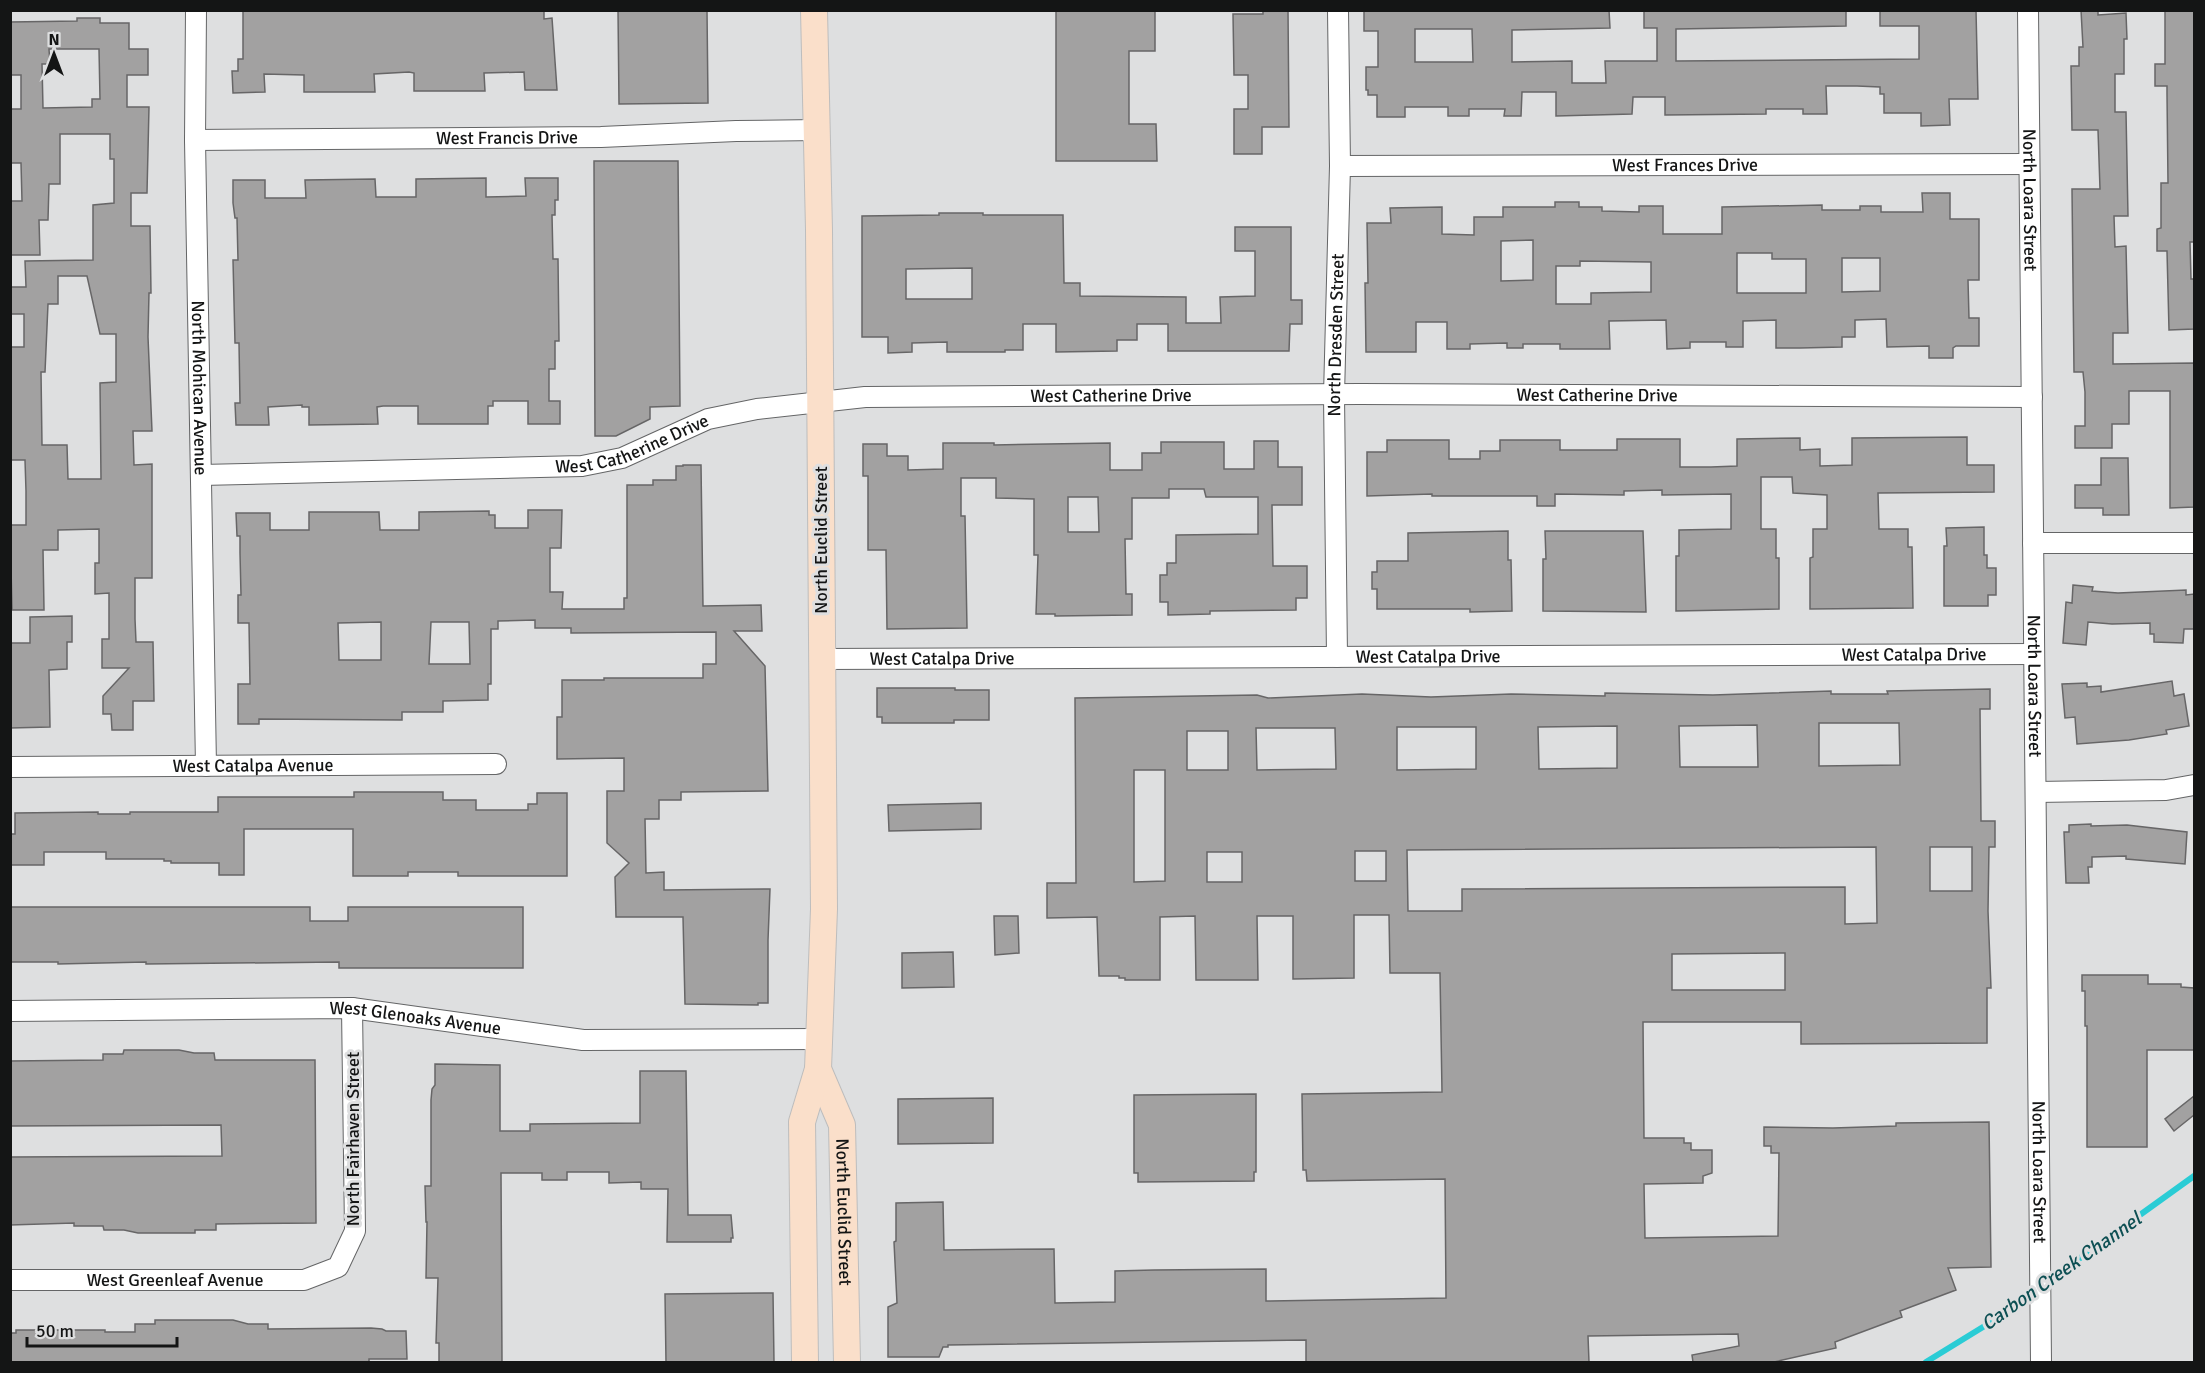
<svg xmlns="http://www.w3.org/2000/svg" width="2205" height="1373" font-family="Signika,sans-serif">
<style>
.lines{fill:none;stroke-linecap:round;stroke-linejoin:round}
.stream{stroke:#2accd5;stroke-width:6}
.building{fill:#a2a1a1;stroke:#676667;stroke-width:1.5;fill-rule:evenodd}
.minor-casing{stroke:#646566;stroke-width:22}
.major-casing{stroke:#bdbdbd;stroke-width:28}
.minor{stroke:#fff;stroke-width:20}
.major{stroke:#fadfca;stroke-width:26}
.labels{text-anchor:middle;stroke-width:6;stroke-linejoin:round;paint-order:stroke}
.street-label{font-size:18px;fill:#141515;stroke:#dedfe0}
.water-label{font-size:20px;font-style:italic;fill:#0d4f53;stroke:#dedfe0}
</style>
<rect width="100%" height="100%" fill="#dedfe0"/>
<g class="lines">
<path class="stream" d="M2044,1284L2194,1176
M1926,1362L1996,1319L2036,1290"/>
</g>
<path class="building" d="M243,10H544V19L552,18L557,90H525L524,72L484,73L485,91H414V73L409,72L374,74L375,92H304V75L264,74L265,92L233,93L232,71H238V59H243Z
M618,10H707L708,103L619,104Z
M1056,10H1155V51H1129V124H1156L1157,161H1056Z
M1263,10H1288L1289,127H1262V154H1234V109H1248V75H1234L1233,14H1263Z
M1364,10H1609L1610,28L1512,30V62L1572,61V83H1606L1605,61H1657V28H1644V10H1846V26L1676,29V61L1919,59V26H1880V10H1976L1978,99H1949L1950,125L1921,126V113H1884V94H1880V87L1857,86H1826L1827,114H1803V109H1766V114L1665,115V97H1633L1632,114L1556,116V92H1522L1521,116H1504L1505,109H1469V116H1448V107H1405V117H1377V95H1368V90H1366V67H1378V31H1364ZM1415,29H1472L1473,62H1415Z
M2081,10H2098V15L2126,13L2127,39H2124V74H2115V112H2126L2128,216H2114L2115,247L2126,246L2128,333H2113V364L2194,363V507L2170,508V391H2129V424H2112V448H2075V426H2085V392L2083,372H2074L2072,189H2100L2098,130H2072L2071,66H2079V47H2083Z
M2165,10H2194V242H2190L2191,279H2194V329L2169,330L2167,251H2157V229L2161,228V183H2168L2167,94V86H2155V64H2165Z
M77,18H100V23H129V49H148V75H127V107H149L147,193H131V226H150L151,293H149L148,337L152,431H133L134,465L152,464V578H135V619L136,642H153L154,701H133V730H112L111,714H103V696L129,668H102V639H109V593L95,594V563H99V529L58,530V550H43L44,610H12L10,525H26V491L25,460H10V347H24V314H10V287H26L25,261L93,260V205L114,203V159H110V134H60V184H49L48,220H39L40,255H10V201H22L21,163H10V109H21V75H10V22L77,21ZM49,49H99L100,99H92V107L43,108L42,64H50ZM58,276H87L100,334H116V382L100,383L101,479H68L67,445H42L41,372H45L48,304H58Z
M594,161H678L680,406L650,407V419L616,436H595Z
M486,178V197L526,196L525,178H558V200H555V215H552L553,259H558L559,341H555V369H549V401H560V424H528V401H493V406H488V424H418V406H383L377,407L378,424L309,425V407H302V405L268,407L269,425H236L235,403H240L239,343H235L233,260H238L237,218H235L233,203V180H265V198H306L305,180L375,179L376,197H416V179Z
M1922,193H1950V219H1979V280H1968L1969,318H1979V346H1956L1953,348V358H1929V346L1887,347L1886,319L1855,320V337H1842V347L1800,348H1776V320L1743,321V347H1726V342H1690V348L1667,349L1666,320L1609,321L1610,349H1560V344H1523V348H1507V343L1470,344V349H1447V322H1416V352H1366L1365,283H1368L1367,223H1391L1390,208L1442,207V234L1474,235V217H1503V207H1555V202H1579V207H1602V211L1639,212V206H1663V234H1722V207L1822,205V210H1860V206H1881V212H1923ZM1533,240V280L1501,281V241ZM1737,253H1772V259H1806V293H1737ZM1842,258H1880V291L1842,292ZM1580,261L1651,262V292L1591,293V304H1556V266H1580Z
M939,213H983V215H1063L1064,283H1080V296L1186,297V323H1221L1220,297L1255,296V251H1235V227H1291V300H1302V324H1290L1289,351H1168V324H1137V340H1117V351L1056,352V324H1023V350H1005V352H947V342L912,343V352L888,353V337H862V216L939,215ZM972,268V299H906V269Z
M1967,437V465H1994V492L1878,493L1879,529H1908V547H1912L1913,608L1810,609V558L1813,557V529H1827V495L1793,493L1792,477H1761V529H1776V558H1779V609L1676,611V556H1679V530L1731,529V494L1662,495V490L1624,491V495L1555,494V506H1537V496H1432V494L1367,496V452H1387V440H1449V459H1480V451H1500V440H1560V450H1617V439H1680V467H1711L1737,466V439L1800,438V450L1820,449V466L1852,465V438Z
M1254,441H1278V467H1302V505H1272L1273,566H1307V598H1296V610L1210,611V614L1168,615V602H1160V575H1167V563H1176V535L1258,534V497H1206L1204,489H1169V498H1132V539H1125L1126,594H1132V615L1055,616V614H1036L1038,555H1034V499L996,498V478H961V516H965L967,628L887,629L886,550H868V476H863V444H887V456H908V470L943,469V443H994V445L1110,443V470H1142V453H1161V442H1224V469H1254ZM1068,497H1098L1099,532H1068Z
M2101,458H2128L2129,515H2103V508H2075V485H2101Z
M683,465H701L703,606L761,605L762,631H734L765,666L768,791L681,792V800H659V819H645L646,873L664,872V890L770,889L768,940V1003H758V1005L685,1004L683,917H616L615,877L629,863L607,843V791H624V758L557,759V717H562V680H604V678H703V664H716V632L571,633V628H535V620L498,621V629H491V684H488V700L443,701V712H402V720L259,719V724H238V684H250L249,623H238V595H241L240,553V536H237L236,513H270V530H309V512H379L380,530H419V512L489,511V515H495V528H528V510H562L561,548H550V592H563L562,609H624V598H627V485H653V480H676V466H683ZM381,622V660H339L338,623ZM431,622H469L470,664H429Z
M1984,527V555H1987V568H1996V595H1988V606H1944V546H1947L1946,528Z
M1508,531V560H1511L1512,611L1470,612V609H1377V589H1372V572H1377V561H1408V533Z
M1545,531H1643L1646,612L1543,611V559H1546Z
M2073,585L2093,587L2092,591L2118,593L2186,590V595L2194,594V629H2184L2183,643L2154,642V634H2150V623L2112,624L2088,622L2086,645L2063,643L2066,602L2072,603Z
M72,616V642H67V669L49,670L50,727L10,728V643H30V617Z
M2172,681L2174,696L2184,694L2189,726L2166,730L2167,734L2129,740L2077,744L2075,717L2065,718L2062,684L2087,683V687L2101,686V692Z
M877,688H955V690H989V720H954V723H882V717H877Z
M1990,689V709H1980L1981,821H1995V847H1989L1988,911L1991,988H1987V1043L1801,1044V1022H1643L1644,1138H1684V1143H1691V1150H1712V1173L1703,1176V1183L1644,1184L1645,1238L1778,1236L1779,1153H1771V1146H1764V1127L1833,1128L1896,1126V1123L1989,1122L1991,1267L1948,1268L1956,1290L1900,1311L1902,1317L1835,1342L1836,1348L1774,1362H1693L1692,1355L1739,1346L1738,1334L1588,1336L1589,1362H1306V1340L948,1345V1347H943L939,1357H888V1307L897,1303L894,1242L896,1241V1203L943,1202L944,1250L1054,1249L1055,1303L1115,1302V1271L1154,1270L1266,1269V1301L1446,1298L1445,1179L1307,1181L1306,1170H1303L1302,1094L1442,1092L1440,973H1390L1389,915H1354V978L1293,979V916H1257L1258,980H1196L1195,916L1160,917V980H1125V978H1119V976H1099L1097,917L1047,918V883H1076L1075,698L1257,695L1268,698L1362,694L1431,697L1511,694L1605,696V693L1713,695L1831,691V694H1888L1887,691ZM1819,723H1899L1900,765L1819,766ZM1757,725L1758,767H1680L1679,726ZM1617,726V768L1539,769L1538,727ZM1397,727H1476V769L1397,770ZM1256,728H1335L1336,769L1257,770ZM1187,731H1228V770H1187ZM1134,770H1165V881L1134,882ZM1876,847L1877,923L1845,924V887L1462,889V911H1408L1407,850ZM1930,847H1972V891H1930ZM1355,851H1386V881H1355ZM1207,852H1242V882H1207ZM1785,953V990H1672V954Z
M354,792H443V800H476V810H528V804H537V793H567V876H458V872H408V876H353V829H244V875H219V863H171V861H164V859H106V852H44V865H10V834H15V813L98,812V814H130V812H218V797H354Z
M981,803V829L889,831L888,805Z
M2091,824V826L2127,825L2187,832L2185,864L2126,859V856L2092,857V867H2088L2089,883H2066L2064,832H2069V825Z
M10,907H310V921H348V907H523V968H339V962L146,964V962L58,964V962H10Z
M994,916H1018L1019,953L995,955Z
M953,952L954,987L902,988V953Z
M2082,975H2148V984H2181V987L2194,988V1050H2147V1147H2087V1026H2085V991H2082Z
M124,1050H179L194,1053H214L215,1060H315L316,1223L216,1224V1230H195V1233H138L124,1230H104L103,1226H74V1223L10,1225V1157L222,1156L221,1125L10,1126V1061L103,1060V1054H123Z
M435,1064L500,1065V1131H530V1124L640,1123V1071H686L688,1215H731L733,1238H731V1242H667L668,1189H641V1182L609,1183V1172H567V1180H542V1173H501L502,1362H439V1343H436L438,1278H426L427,1222H426L425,1186H431V1100L432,1089L435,1085Z
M1256,1094V1172H1254V1181L1138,1182V1173H1134V1095Z
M2194,1096V1115L2174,1131L2165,1119Z
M993,1098V1143L898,1144V1099Z
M773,1293L774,1362H666L665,1294Z
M155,1320H233L248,1324H268V1329L371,1328L382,1329L386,1331H406L407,1359H369V1362H10V1333H16V1330H105V1332H135V1324H155Z"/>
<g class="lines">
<g class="minor-casing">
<g id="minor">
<path id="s1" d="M196,10L195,140L206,766"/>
<path id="s2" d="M2028,10L2041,1362"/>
<path id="s3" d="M195,140L601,137L736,131L818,130"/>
<path id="s4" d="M1340,166L2029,164"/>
<path id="s5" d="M201,475L582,466L622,458L708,419L757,409L865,397L1360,394L2032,397"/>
<path d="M2033,543H2194"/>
<path id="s6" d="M1337,657L1334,395L1340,166L1338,10"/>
<path id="s7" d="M822,659L2034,654"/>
<path id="s8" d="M10,767L496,764"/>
<path d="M2036,792L2166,790L2194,785"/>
<path id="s9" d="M10,1011L352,1008L583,1040L819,1039"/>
<path id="s10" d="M10,1280H304L338,1267L355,1231L352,1008"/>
</g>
</g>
<g class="major-casing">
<g id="major">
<path id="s11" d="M818,1069L842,1125L847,1362"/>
<path d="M805,1362L802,1122L818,1069L824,909L819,230L814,10"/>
</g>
</g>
<use href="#minor" class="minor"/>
<use href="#major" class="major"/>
</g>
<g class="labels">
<g class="street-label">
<text dy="6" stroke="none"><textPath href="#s3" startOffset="312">West Francis Drive</textPath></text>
<text dy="6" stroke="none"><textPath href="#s4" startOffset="345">West Frances Drive</textPath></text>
<text dy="6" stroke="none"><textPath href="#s2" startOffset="190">North Loara Street</textPath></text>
<text dy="6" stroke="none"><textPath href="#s6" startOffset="322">North Dresden Street</textPath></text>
<text dy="6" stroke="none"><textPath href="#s1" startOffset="378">North Mohican Avenue</textPath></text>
<text dy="6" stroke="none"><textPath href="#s5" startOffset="1407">West Catherine Drive</textPath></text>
<text dy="6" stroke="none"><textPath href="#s5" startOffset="921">West Catherine Drive</textPath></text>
<text dy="6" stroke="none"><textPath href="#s5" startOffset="435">West Catherine Drive</textPath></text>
<text transform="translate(821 540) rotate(-90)" y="6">North Euclid Street</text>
<text dy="6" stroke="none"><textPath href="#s7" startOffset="1092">West Catalpa Drive</textPath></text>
<text dy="6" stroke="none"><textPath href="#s7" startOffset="606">West Catalpa Drive</textPath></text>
<text dy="6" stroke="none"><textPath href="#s7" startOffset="120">West Catalpa Drive</textPath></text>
<text dy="6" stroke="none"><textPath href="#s2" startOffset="676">North Loara Street</textPath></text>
<text dy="6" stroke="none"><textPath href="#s8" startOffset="243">West Catalpa Avenue</textPath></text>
<text dy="6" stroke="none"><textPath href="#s9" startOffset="406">West Glenoaks Avenue</textPath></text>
<text transform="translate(353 1139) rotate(-90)" y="6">North Fairhaven Street</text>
<text dy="6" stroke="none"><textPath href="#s2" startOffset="1162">North Loara Street</textPath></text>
<text dy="6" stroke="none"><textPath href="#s11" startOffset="148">North Euclid Street</textPath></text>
<text dy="6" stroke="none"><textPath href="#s10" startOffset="165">West Greenleaf Avenue</textPath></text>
</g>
<g class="water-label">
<text transform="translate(2061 1271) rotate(-35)" y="7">Carbon Creek Channel</text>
</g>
</g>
<rect width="2205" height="1373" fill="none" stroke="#141515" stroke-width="24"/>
<g transform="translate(54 54)" stroke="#dedfe0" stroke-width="4.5" paint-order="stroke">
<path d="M0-4.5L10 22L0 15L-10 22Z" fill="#141515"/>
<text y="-9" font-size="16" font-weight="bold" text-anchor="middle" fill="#141515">N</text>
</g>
<path d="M27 1337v9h150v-9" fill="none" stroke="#141515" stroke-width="3"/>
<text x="36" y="1337" font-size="18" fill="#141515" stroke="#dedfe0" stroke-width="4.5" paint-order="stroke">50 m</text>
</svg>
